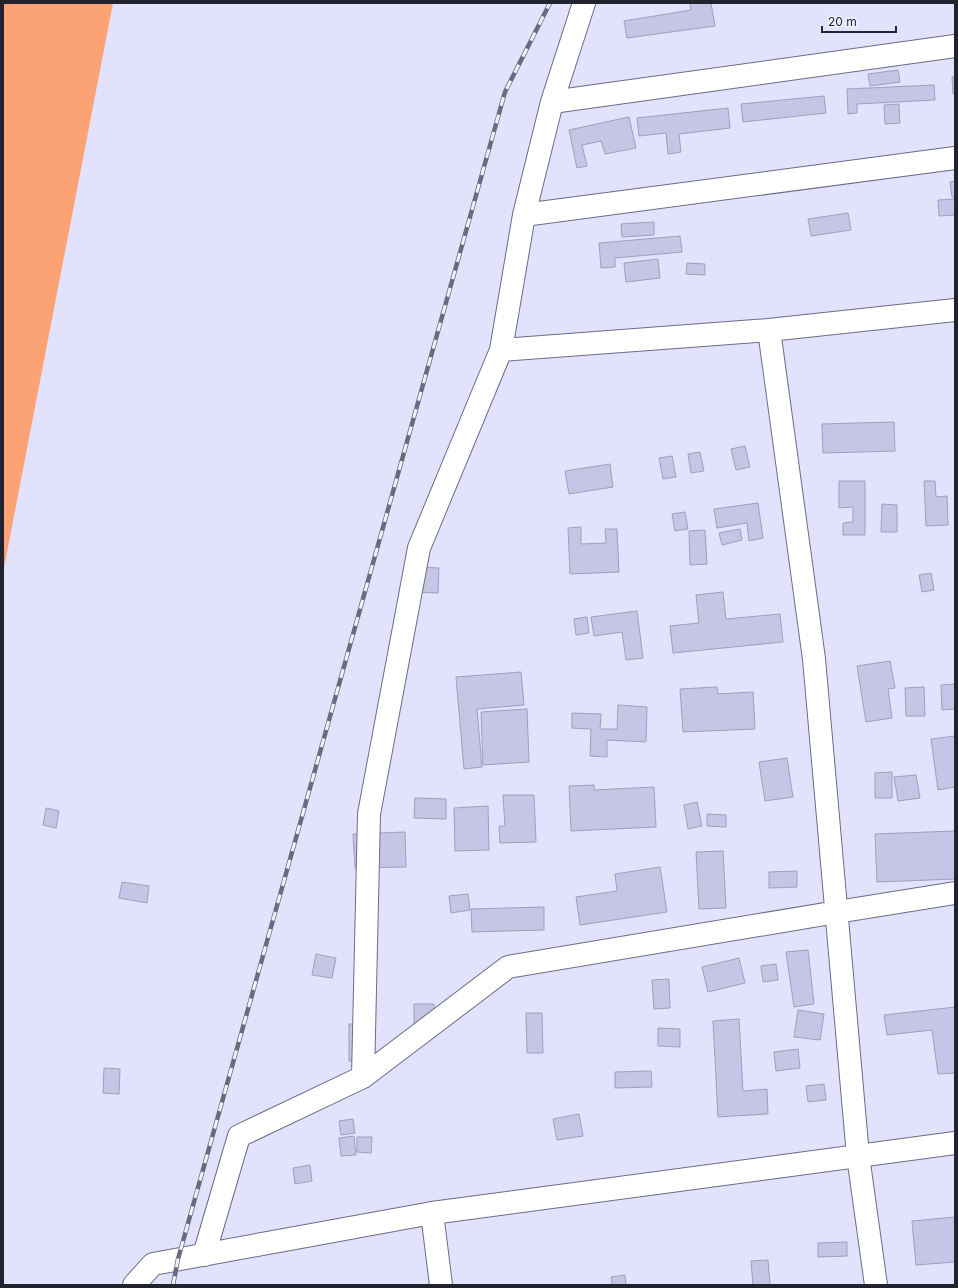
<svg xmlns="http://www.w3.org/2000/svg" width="958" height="1288" font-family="Inter,sans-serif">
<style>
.green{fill:#fca376}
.building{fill:#c5c5e5;stroke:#9f9ebe}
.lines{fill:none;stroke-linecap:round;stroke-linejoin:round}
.minor-casing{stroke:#6c6c89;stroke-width:24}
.major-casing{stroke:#6c6c89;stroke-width:24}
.minor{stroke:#fff;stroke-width:22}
.major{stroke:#fff;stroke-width:22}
.rail-casing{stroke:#6a6a7c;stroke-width:4.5}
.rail{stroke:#f1f1fe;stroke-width:3;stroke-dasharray:9;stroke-linecap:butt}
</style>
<rect width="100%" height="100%" fill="#e2e2fd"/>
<path class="green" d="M3,3H113L3,573Z"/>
<path class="building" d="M690,3H711L715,26L627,38L624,21L691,10Z
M898,70L900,82L870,86L868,74Z
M952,77H955V94H953Z
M934,85L935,100L857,104V113L848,114L847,89Z
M824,96L826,113L743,122L741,104Z
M899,104L900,123L885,124L884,105Z
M728,108L730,128L679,134L681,152L668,154L666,133L639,136L637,118Z
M629,117L636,148L605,154L601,141L582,145L587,166L577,168L569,130Z
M955,181V197H952L950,182Z
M955,199V215L939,216L938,200Z
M848,213L851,230L811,236L808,219Z
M654,222V235L622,237L621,224Z
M680,236L682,252L615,258V267L601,268L599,243Z
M658,259L660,278L626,282L624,263Z
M687,263L705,264V275L686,274Z
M894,422L895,451L823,453L822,424Z
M745,446L750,467L736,470L731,449Z
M700,452L704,471L691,473L688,454Z
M672,456L676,477L663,479L659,458Z
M610,464L613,487L569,494L565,471Z
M839,481H865V535H843V523L853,522V507L839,508Z
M924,481H935L936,497L947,496L948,525L926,526Z
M758,503L763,538L749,541L747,523L717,528L714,509Z
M882,504L897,505V532H881Z
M685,512L688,529L675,531L672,514Z
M581,527V544L606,543L605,529H617L619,572L570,574L568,528Z
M740,529L742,540L722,545L719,533Z
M705,530L707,564L690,565L689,531Z
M418,567L439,568L438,593L416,592Z
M931,573L934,590L922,592L919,575Z
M723,592L726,619L780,614L783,642L673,653L670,626L699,623L696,595Z
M637,611L643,658L626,660L622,632L594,636L591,617Z
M587,617L589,633L576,635L574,619Z
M890,661L895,688L888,689L892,718L866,722L857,666Z
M521,672L524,705L477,709L482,767L464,769L456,677Z
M955,684V709L942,710L941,685Z
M717,687L718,694L753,692L755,729L683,732L680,689Z
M924,687L925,716H906L905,688Z
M618,705L647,707L646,742L607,740V757L590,756L591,729L572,728V713L601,714L600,729H617Z
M527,709L529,762L483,765L481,712Z
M955,736V787L938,790L931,739Z
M787,758L793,797L765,801L759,762Z
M892,772V798H875V773Z
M916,775L920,798L898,801L894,777Z
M594,785V790L654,787L656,827L571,831L569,786Z
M503,795H534L536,842L500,843L499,826H505Z
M415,798L446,799V819L414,818Z
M697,802L702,826L688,829L684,805Z
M488,806L489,850L455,851L454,808Z
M46,808L59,811L56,828L43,825Z
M707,814L726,815V827L707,826Z
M955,831V879L877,882L875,834Z
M405,832L406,867L355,868L353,834Z
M723,851L726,908L699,909L696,852Z
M660,867L667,912L580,925L576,897L617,891L615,874Z
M797,871V887L769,888V872Z
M122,882L149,886L147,903L119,898Z
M468,894L470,910L451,913L449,896Z
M544,907V930L472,932L471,909Z
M808,950L814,1004L794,1007L786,952Z
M316,954L336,958L332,978L312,975Z
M739,958L745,983L708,992L702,967Z
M776,964L778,980L763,982L761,966Z
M669,979L670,1008L654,1009L652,980Z
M414,1004H434V1028H414Z
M955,1007V1073L938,1074L932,1030L887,1035L884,1015Z
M798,1010L824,1014L820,1040L794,1037Z
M526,1013H542L543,1053H527Z
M739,1019L743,1091L767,1089L768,1114L718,1117L713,1021Z
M349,1024H363V1061H349Z
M658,1028L680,1029V1047L658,1046Z
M798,1049L800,1068L776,1071L774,1052Z
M104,1068L120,1069L119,1094L103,1093Z
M651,1071L652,1087L615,1088V1072Z
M824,1084L826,1100L808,1102L806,1086Z
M579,1114L583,1136L557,1140L553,1119Z
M353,1119L355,1133L341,1135L339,1121Z
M354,1136L356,1155L341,1156L339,1138Z
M357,1137H372L371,1153L357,1152Z
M310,1165L312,1181L295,1184L293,1168Z
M955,1217V1262L916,1265L912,1221Z
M847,1242V1256L818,1257V1243Z
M768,1260L770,1285H753L751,1261Z
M625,1275L626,1285H612L611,1277Z"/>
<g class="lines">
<g class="minor-casing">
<path id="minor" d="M552,102L955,46
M524,215L955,158
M769,330L814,659L858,1156L876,1285
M501,350L769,330L955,310
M363,1077L369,814L419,548L501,350L524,215L552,102L584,3
M432,1213L441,1285
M204,1255L239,1136L363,1077L508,967L837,912L955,893"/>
</g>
<g class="major-casing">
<path id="major" d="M134,1285L153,1264L432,1213L955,1143"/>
</g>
<use href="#minor" class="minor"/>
<use href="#major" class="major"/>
<g class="rail-casing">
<path id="rail" d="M173,1285L178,1259L505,92L550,3"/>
</g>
<use href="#rail" class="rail"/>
</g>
<rect width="958" height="1288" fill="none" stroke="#23232f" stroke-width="8"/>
<path d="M822 26v6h74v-6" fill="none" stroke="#23232f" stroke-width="2"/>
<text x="828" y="26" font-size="12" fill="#23232f" stroke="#f1f1fe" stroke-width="3" paint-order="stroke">20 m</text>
</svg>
